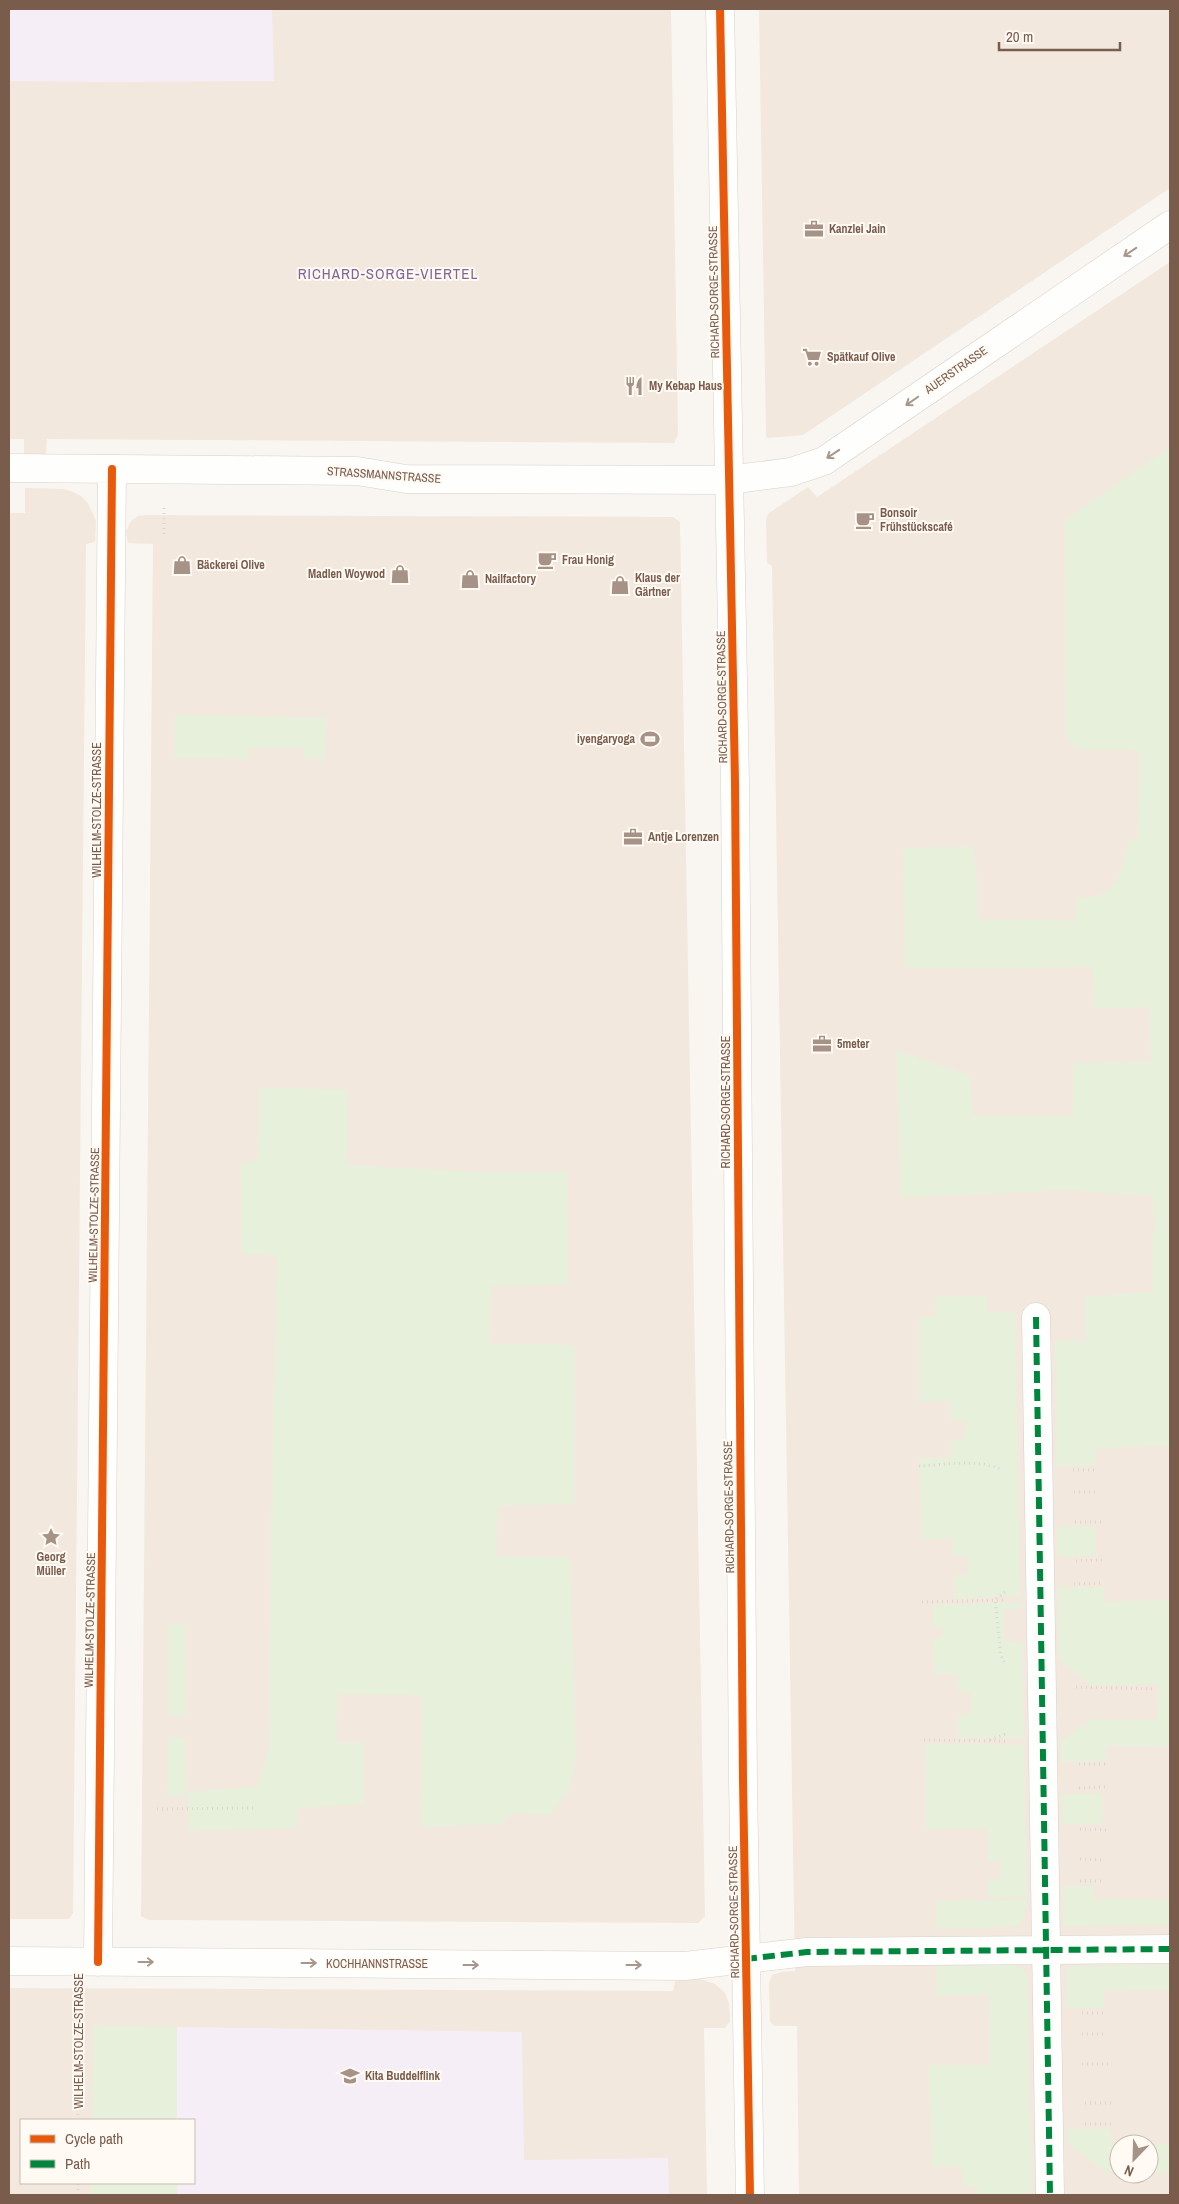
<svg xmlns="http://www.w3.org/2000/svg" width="1179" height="2204" font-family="'Archivo Narrow',sans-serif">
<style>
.residential{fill:#f2e8de;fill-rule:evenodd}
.education{fill:#f6eef6}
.green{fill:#e7f0db}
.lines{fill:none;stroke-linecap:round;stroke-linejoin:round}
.minor-casing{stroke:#d7d1cb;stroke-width:29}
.path{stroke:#dcd5d0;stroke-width:3;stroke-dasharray:1 4;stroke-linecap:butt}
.minor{stroke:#fefefd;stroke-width:28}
.quiet{stroke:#00873e;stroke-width:6;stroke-dasharray:12 6;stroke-linecap:butt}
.cycleway-casing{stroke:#fffaf3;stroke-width:11}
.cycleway{stroke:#e8590c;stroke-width:8}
.oneway{stroke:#a8958b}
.labels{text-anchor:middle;stroke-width:4;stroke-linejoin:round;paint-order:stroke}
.poi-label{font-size:12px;font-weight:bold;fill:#7a5c4d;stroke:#fffaf3;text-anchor:start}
.street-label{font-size:12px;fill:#7a5c4d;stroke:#fffaf3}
.quarter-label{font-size:15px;letter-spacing:1px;fill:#846695;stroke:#fffaf3}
</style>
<rect width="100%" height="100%" fill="#f9f5f0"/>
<path class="residential" d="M9,9H671L678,435L674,443L47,439L46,454H24V439H9Z
M759,9H1170V188L803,435L767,438L766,435Z
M1170,262V2195H799L797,2026H774L770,2021L769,1984L772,1975L781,1972L795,1971L772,566L767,563L766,518L769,513L808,487L817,497ZM1119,2144H1149V2174H1119Z
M25,488L64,489L73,492L81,496L88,503L96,521L95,542L86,544L73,1913L70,1918L67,1919H9V513H25Z
M147,515L673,517L680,522L705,1916L698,1923L171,1920H149L141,1916L153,544L128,543L126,531L131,521L138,516Z
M700,1979L715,1984L725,1993L729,2003L730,2021L725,2028H704L707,2195H9V1988L673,1991L675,1981ZM21,2120H194V2183H21Z"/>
<path class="education" d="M9,9H272L274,81L114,82L9,81Z
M177,2027L522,2032L524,2160L668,2158L669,2195H177V2183H194V2120H177Z"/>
<path class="green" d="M1170,447V1446L1096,1448L1095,1466H1056L1055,1341H1085V1296L1153,1292V1233H1155L1153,1196L1064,1190L900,1198L897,1051L970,1075L973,1116H1073L1074,1063L1151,1062L1149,1007L1095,1008L1092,967L905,968L903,848L972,846L977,878L978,919L1075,921L1077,898C1116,900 1122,874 1128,841L1138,840L1139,750L1080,749L1066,739L1065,520Z
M175,715L326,718L325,759H304L303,748H249L248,759L174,758Z
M259,1087L347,1090V1165L483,1172H567L568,1284L491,1286L489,1343L575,1345L574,1504L498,1506L496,1556L570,1557L576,1750L570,1789L550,1815L512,1813L501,1824L421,1827L422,1695L338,1694L336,1742H364V1804L299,1808L296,1828L189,1831L188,1792L257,1787L269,1749L271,1525L277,1256L242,1253L241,1163L258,1162Z
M987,1296V1311L1015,1312L1020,1596L954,1599V1575H967L968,1556H953V1539H922L919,1458H951V1439H964L965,1420H951L950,1400L919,1402V1317H935L936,1297Z
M1094,1526L1095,1556H1058L1057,1527Z
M1058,1587H1104V1602L1170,1600V1747L1106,1746V1761L1061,1762V1742L1091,1719L1157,1720L1158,1685H1090L1059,1660Z
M1021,1602V1608L1004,1610V1641L1022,1642L1024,1738H958V1714L971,1715V1692L958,1691V1674H934L933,1639L943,1638L942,1627L933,1626V1605Z
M169,1623H185L186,1716L169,1715Z
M168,1737L185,1738L186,1797H167Z
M925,1744L1024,1745L1027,1897L988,1898V1879H1000L1001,1861H988L987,1828L926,1829Z
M1062,1794H1102V1823L1062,1824Z
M1063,1886H1093V1899L1170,1900V1925L1063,1926Z
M1027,1900V1908L1019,1925L1011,1927L936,1928V1901Z
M1015,1965L1024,1970L1028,1979L1031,2195H977V2187L963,2186L962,2167H932L929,2065H990L989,1995L937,1996L936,1966Z
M1170,1965V1990L1104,1991V2008H1066L1067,1970L1071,1966Z
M93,2025L177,2027V2120H92Z
M1067,2129H1111L1112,2144H1119V2173H1107L1068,2143Z
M1149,2144H1170V2172H1149Z
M91,2183H177V2195H91Z"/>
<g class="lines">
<g class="minor-casing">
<path id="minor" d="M720,9L735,782L743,1780L750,2195
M9,468L357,471L406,479L729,480L791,472L824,461L1170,225
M1036,1317L1050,2195
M9,1961L685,1966L807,1952L1170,1949
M98,1962L112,469"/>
</g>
<path class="path" d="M164,534V505
M919,1466C944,1465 978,1458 1002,1470
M1073,1470H1095
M1074,1492H1096
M1075,1522H1102
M1076,1561L1103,1560
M1074,1584L1103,1583
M1005,1592L995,1600L1001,1656L1005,1664
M922,1602L1005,1600
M1076,1687L1156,1689
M924,1740L1007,1741
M990,1740L1008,1733
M1079,1764H1106
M1079,1788L1106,1787
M157,1809L253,1808
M1080,1829L1107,1830
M1080,1859L1102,1860
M1080,1881H1102
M1082,2013H1104
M1082,2034H1104
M1082,2064H1111
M1085,2103H1112
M78,2120L79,1996
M1085,2124H1112
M78,2195V2183"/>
<use href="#minor" class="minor"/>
<path class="quiet" d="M1036,1317L1050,2195
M745,1959L807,1952L1170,1949"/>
<g class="cycleway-casing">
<path id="cycleway" d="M720,9L735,782L743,1780L750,2195
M98,1962L112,469"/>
</g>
<use href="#cycleway" class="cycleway"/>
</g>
<defs><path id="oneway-shaft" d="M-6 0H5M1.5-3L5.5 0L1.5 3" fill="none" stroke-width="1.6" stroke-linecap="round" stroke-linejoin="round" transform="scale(1.25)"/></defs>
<g class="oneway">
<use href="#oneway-shaft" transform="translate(1130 252) rotate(146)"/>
<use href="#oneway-shaft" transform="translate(912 401) rotate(145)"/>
<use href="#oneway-shaft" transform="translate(833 454) rotate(146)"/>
<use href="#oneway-shaft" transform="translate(146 1962)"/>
<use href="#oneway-shaft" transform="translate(309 1963)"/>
<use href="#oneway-shaft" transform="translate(471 1965)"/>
<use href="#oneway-shaft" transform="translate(634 1965)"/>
</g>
<defs>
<g id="office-bare" transform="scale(1.5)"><path d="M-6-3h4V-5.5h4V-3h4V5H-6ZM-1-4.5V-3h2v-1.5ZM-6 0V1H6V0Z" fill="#a69286" stroke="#fffaf3" stroke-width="2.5" paint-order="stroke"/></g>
<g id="supermarket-bare" transform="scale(1.5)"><path d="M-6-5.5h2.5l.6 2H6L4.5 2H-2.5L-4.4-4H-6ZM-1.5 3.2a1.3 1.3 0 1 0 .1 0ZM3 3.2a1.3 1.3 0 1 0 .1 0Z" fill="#a69286" stroke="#fffaf3" stroke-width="2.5" paint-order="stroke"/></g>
<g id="restaurant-bare" transform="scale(1.5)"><path d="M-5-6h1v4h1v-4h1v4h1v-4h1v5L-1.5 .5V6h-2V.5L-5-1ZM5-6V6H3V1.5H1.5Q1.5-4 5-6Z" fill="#a69286" stroke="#fffaf3" stroke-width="2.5" paint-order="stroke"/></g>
<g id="cafe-bare" transform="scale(1.5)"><path d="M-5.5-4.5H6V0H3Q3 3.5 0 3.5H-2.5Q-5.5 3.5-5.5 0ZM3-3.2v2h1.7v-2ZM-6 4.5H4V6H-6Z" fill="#a69286" stroke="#fffaf3" stroke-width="2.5" paint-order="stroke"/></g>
<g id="shop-bare" transform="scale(1.5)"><path d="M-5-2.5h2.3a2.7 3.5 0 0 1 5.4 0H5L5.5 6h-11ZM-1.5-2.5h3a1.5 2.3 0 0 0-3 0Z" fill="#a69286" stroke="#fffaf3" stroke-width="2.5" paint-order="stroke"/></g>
<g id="stadium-bare" transform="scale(1.5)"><path d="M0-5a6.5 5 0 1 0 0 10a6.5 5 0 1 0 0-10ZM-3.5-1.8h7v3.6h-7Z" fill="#a69286" stroke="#fffaf3" stroke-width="2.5" paint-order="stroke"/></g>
<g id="sight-bare" transform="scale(1.5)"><path d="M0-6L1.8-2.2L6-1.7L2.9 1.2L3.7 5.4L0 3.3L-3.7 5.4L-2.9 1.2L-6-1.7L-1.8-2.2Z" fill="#a69286" stroke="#fffaf3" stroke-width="2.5" paint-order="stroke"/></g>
<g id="school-bare" transform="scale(1.5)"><path d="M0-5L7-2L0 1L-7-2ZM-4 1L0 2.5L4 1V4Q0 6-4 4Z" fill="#a69286" stroke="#fffaf3" stroke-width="2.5" paint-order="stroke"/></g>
</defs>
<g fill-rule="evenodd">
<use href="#office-bare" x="814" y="229"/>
<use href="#supermarket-bare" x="812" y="357"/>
<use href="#restaurant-bare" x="634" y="386"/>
<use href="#cafe-bare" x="865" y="520"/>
<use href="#cafe-bare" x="547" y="560"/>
<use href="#shop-bare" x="182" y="565"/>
<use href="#shop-bare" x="400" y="574"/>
<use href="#shop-bare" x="470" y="579"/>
<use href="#shop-bare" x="620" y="585"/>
<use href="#stadium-bare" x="650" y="739"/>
<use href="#office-bare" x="633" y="837"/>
<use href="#office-bare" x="822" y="1044"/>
<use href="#sight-bare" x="51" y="1537"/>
<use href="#school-bare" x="350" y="2076"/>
</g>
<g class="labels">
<g class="poi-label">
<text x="829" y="233">Kanzlei Jain</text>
<text x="827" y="361">Spätkauf Olive</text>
<text x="649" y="390">My Kebap Haus</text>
<text x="880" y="517">Bonsoir<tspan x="880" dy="14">Frühstückscafé</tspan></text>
<text x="562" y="564">Frau Honig</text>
<text x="197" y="569">Bäckerei Olive</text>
<text x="385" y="578" text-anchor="end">Madlen Woywod</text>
<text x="635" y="582">Klaus der<tspan x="635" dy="14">Gärtner</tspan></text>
<text x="485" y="583">Nailfactory</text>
<text x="635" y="743" text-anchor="end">iyengaryoga</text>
<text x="648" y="841">Antje Lorenzen</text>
<text x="837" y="1048">5meter</text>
<text x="51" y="1561" text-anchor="middle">Georg<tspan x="51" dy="14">Müller</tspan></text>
<text x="365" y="2080">Kita Buddelflink</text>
</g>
<g class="street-label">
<text transform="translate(714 292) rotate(-91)" y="4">RICHARD-SORGE-STRASSE</text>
<text transform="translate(956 370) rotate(-35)" y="4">AUERSTRASSE</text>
<text transform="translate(384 475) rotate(4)" y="4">STRASSMANNSTRASSE</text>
<text transform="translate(722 697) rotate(-91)" y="4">RICHARD-SORGE-STRASSE</text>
<text transform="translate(97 810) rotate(-90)" y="4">WILHELM-STOLZE-STRASSE</text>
<text transform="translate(726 1102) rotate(-90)" y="4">RICHARD-SORGE-STRASSE</text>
<text transform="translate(94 1215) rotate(-89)" y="4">WILHELM-STOLZE-STRASSE</text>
<text transform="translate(729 1507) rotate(-91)" y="4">RICHARD-SORGE-STRASSE</text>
<text transform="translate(90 1620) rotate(-89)" y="4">WILHELM-STOLZE-STRASSE</text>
<text transform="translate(734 1912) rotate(-91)" y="4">RICHARD-SORGE-STRASSE</text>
<text x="377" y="1968">KOCHHANNSTRASSE</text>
<text transform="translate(79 2041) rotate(-90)" y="4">WILHELM-STOLZE-STRASSE</text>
</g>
<g class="quarter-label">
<text x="388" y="279">RICHARD-SORGE-VIERTEL</text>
</g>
</g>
<rect width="1179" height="2204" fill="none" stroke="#7a5c4d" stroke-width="20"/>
<rect x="20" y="2119" width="175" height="65" fill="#fffaf3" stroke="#cabbb1"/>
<rect x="30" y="2135" width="25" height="8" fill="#e8590c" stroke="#cabbb1"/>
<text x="65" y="2144" font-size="15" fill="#7a5c4d">Cycle path</text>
<rect x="30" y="2160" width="25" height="8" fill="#00873e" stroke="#cabbb1"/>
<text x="65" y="2169" font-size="15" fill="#7a5c4d">Path</text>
<g transform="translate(1134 2159) rotate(203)"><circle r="24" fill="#fffaf3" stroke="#cabbb1"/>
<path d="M0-4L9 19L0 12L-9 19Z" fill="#a69286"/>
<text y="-8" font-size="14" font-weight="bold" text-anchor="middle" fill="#7a5c4d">N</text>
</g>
<path d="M999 42v8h121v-8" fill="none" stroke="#7a5c4d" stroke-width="2.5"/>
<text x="1006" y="42" font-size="15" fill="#7a5c4d" stroke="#fffaf3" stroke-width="4" paint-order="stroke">20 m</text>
</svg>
